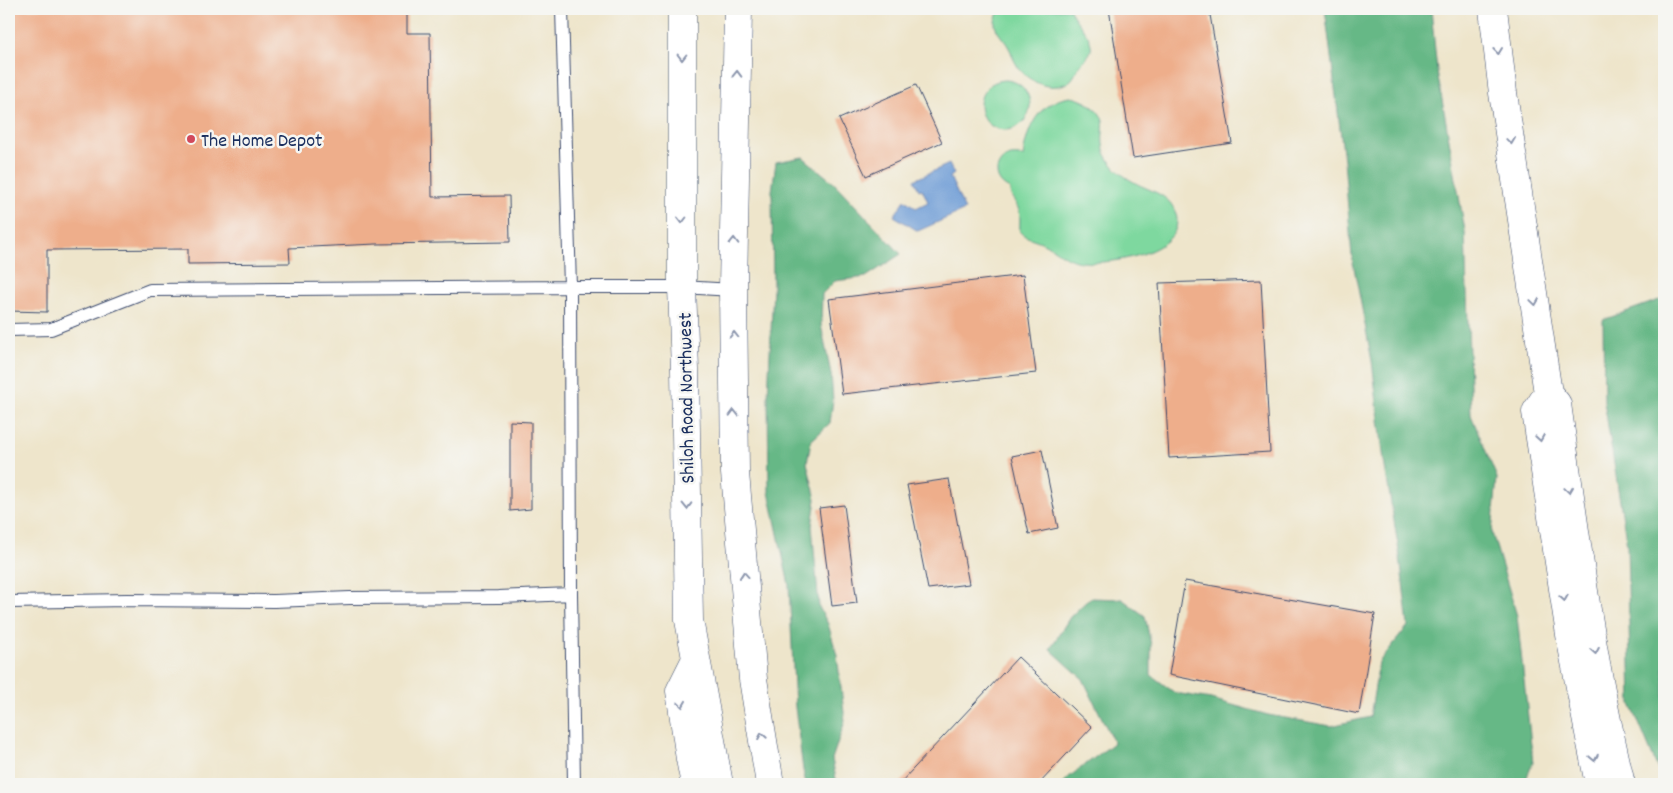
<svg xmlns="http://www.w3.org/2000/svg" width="1673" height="793" font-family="Dekko,sans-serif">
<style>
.green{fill:#7ed89f;stroke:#4c847e}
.forest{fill:#66b886;stroke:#407472}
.water{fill:#6d9bd5;stroke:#44659a}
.building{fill:#eeae8b}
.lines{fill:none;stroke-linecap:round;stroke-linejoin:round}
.lane-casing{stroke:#3b4a6e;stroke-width:14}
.secondary-casing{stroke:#3b4a6e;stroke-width:29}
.highway-casing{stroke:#3b4a6e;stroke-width:29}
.lane{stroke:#fff;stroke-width:12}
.secondary{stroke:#fff;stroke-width:28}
.highway{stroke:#fff;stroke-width:28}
.oneway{stroke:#8d97ae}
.poi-dot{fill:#d1495b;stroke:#f6f6f2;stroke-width:2}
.labels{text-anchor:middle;stroke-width:5;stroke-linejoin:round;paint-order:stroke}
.poi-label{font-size:20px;fill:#1b2f5e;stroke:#f6f6f2;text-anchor:start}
.street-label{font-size:20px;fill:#1b2f5e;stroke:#f6f6f2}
</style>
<rect width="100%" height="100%" fill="#f6f6f2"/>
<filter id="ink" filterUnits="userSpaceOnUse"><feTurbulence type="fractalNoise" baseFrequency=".02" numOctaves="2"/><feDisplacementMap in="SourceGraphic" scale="10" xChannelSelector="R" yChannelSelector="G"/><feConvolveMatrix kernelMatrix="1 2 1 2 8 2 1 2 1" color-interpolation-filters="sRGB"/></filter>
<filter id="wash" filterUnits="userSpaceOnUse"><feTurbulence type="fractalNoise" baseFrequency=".0096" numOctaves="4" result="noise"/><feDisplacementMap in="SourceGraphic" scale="20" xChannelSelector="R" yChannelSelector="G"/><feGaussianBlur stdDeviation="1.12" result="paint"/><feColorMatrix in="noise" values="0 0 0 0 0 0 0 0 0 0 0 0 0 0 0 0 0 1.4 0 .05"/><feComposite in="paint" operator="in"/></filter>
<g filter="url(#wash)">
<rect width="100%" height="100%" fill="#eee5cb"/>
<path class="green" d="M1001,9H1070C1074,22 1089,31 1091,45C1093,55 1083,59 1079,67C1076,71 1075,76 1071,80C1054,94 1029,83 1018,67C1013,60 1012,52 1008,46C1004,39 995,31 995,23C995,18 998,13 1001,9Z
M980 105a25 25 0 1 1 50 0a25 25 0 1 1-50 0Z
M1071,97C1083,99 1100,108 1103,121C1104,124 1103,129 1103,133C1102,141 1103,151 1108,158C1113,168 1123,176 1132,181C1148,191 1170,193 1176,214C1187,254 1103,267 1076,261C1064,258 1054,248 1043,243C1036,239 1025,238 1020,232C1019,222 1022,213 1016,204C1013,198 1009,195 1010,189C986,179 998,149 1023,157C1027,128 1038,101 1071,97Z"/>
<path class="forest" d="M1325,9H1431L1437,71L1465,231L1471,415L1497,478L1492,533L1517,616L1533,763L1528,774L1525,784H1062L1069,777L1114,743L1083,679L1050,649L1070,617L1090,598L1122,599L1145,616L1151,645V675L1175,693L1211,699L1268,715L1331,726L1370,717L1379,662L1408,626L1400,557L1384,461L1372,361L1352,257L1344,160Z
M803,157L835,184L901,254L866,277L835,281L822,294L821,325L831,374L833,400L830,423L811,441L807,463L816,499L812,526L819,607L828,624L837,655L845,721L832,759L837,784H806L803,770L795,707L789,585L769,492L768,396L773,288L772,191L776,162Z
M1659,300L1664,304V784L1631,704L1627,545L1604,401L1603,320Z"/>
<path class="water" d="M949,164L954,174L950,177L965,210L918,231L894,216L905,200L916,208L928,202L922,189L919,190L914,180Z"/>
<g id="blocks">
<path class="building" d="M9,9H407V33H430L432,197L509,196L510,242L376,244L289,248L290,263L188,264V249L47,250V312L9,311Z
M1109,9H1209L1232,143L1133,158Z
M916,85L942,142L866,176L839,119Z
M1023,275L1036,373L842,394L829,299Z
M1261,280L1270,452L1169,458L1159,283Z
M510,421L531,422V509L510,511Z
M1042,450L1058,528L1029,534L1012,456Z
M949,479L969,584L928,589L907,485Z
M844,505L857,603L832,606L819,508Z
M1185,581L1375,614L1359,714L1169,675Z
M1018,657L1092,727L1039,784H899Z"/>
</g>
</g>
<g filter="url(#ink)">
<use href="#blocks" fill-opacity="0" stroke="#3b4a6e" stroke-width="1"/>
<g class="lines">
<g class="lane-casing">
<path id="lane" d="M562,9L570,287L571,594L574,784
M9,330L51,329L150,290L570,287H682L733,290
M9,602L127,600L274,601L350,598L499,597L571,594"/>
</g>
<g class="secondary-casing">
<path id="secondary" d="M682,9V287L685,370L689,620L719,784
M738,9L733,290L735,473L753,679L770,784
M695,784L690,759L680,691L696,659"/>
</g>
<g class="highway-casing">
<path id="highway" d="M1493,9L1503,93L1548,393L1557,404C1575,531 1591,659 1621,784
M1548,393L1536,412L1571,641L1599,784"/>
</g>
<use href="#lane" class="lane"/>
<use href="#secondary" class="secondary"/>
<use href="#highway" class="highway"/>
</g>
<defs><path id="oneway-chevron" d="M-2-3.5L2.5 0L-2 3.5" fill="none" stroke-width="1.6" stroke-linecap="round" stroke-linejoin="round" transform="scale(1.25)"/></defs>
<g class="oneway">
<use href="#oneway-chevron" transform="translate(1498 51) rotate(83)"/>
<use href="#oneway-chevron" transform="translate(682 57) rotate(90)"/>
<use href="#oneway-chevron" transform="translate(737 74) rotate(-89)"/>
<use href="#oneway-chevron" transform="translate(1511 141) rotate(82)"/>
<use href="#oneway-chevron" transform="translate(682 220) rotate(90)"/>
<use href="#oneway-chevron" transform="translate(734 241) rotate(-89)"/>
<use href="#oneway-chevron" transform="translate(1535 302) rotate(82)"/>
<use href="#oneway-chevron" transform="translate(734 335) rotate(-90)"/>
<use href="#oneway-chevron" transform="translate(734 413) rotate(-91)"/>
<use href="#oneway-chevron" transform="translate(1540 438) rotate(81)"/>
<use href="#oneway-chevron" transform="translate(1569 490) rotate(82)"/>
<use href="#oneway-chevron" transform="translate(687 506) rotate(89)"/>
<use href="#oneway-chevron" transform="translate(744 575) rotate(-95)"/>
<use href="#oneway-chevron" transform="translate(1564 598) rotate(81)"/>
<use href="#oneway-chevron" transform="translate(1595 651) rotate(80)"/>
<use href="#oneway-chevron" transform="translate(682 704) rotate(82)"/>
<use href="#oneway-chevron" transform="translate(762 736) rotate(-100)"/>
<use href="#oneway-chevron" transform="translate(1594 758) rotate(79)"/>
</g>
</g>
<circle class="poi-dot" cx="191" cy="139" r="5"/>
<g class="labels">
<g class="poi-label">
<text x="201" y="146">The Home Depot</text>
</g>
<g class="street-label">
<text transform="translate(685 398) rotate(-91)" y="7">Shiloh Road Northwest</text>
</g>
</g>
<rect width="1673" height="793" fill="none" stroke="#f6f6f2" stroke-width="30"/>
</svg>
